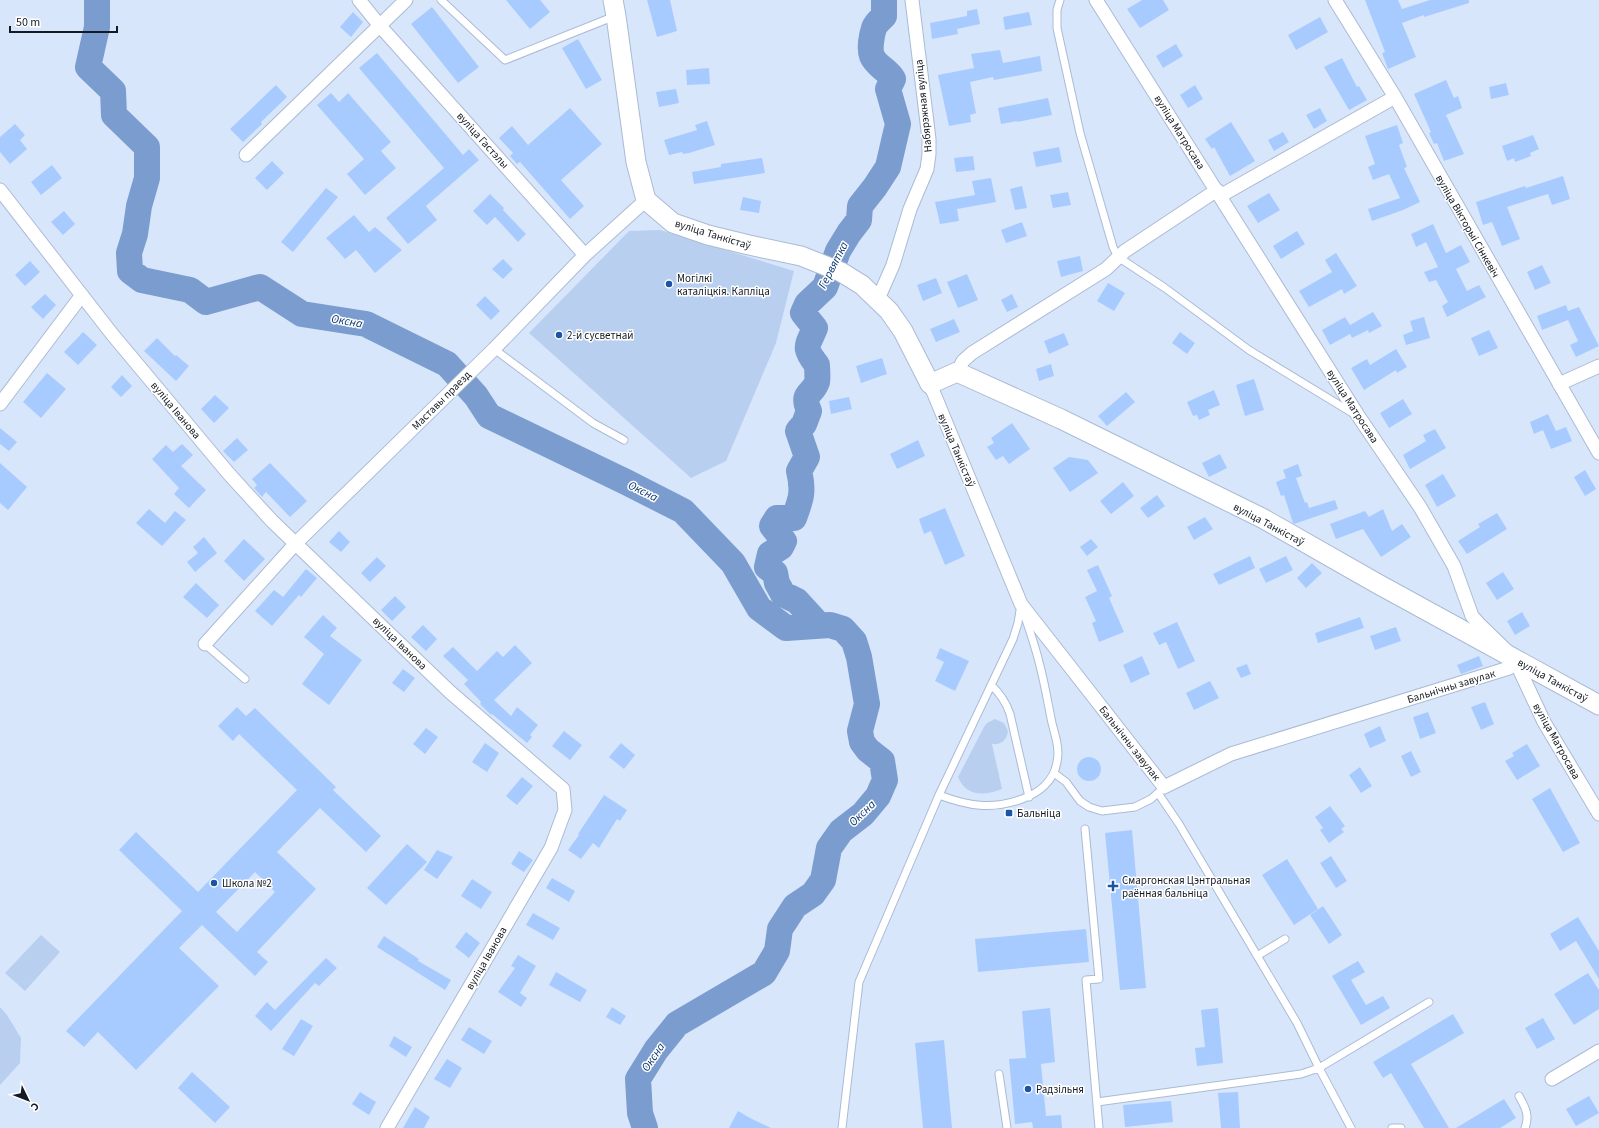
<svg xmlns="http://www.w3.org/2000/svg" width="1599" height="1128" font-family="'Source Sans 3',sans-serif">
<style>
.green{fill:#b9cfef}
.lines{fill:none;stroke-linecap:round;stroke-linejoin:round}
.river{stroke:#7b9cce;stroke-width:26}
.building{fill:#a8cbff;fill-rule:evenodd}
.lane-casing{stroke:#aabbd5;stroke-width:9}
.street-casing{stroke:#aabbd5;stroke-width:15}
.secondary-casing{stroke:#aabbd5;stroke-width:21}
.lane{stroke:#fff;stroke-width:7}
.street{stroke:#fff;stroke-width:13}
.secondary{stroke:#fff;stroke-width:19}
.poi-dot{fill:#1a54a5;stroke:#fff;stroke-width:1.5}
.labels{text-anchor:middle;stroke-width:3;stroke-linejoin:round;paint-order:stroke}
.street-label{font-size:11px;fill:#141a23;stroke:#fff}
.poi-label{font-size:11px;fill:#141a23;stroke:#fff;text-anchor:start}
.water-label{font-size:12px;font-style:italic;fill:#0b3671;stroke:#fff}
</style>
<rect width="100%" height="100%" fill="#d8e6fb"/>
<path class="green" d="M660,230L794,271L776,343L726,461L691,478L529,333L629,231Z
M995,719L1004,723L1008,731C1007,740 1001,745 992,744L1002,789C985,796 966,797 958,777L984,727L987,723Z
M41,935L60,952L25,991L5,973Z
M0,1007L7,1015L21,1038L20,1063L0,1085Z"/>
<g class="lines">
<path class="river" d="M97,0V27L88,67L113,91L114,115L147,147V178L139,206L135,234L129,253L130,271L142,280L190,290L206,302L260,287L302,314L366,324L447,364L476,396L489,416L626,482L683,511L733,563L759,608L786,628L830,625L843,629L854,641L859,657L867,704L860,731L862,742L868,750L882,761L885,780L878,796L863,814L841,831L829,848L823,880L813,894L795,906L780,929L777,951L764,973L677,1024L656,1050L638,1079L640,1113L645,1128
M819,625L797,601L783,594L777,583L775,573L767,567L770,554L781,547L784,541L772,526L777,518H794C801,499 804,492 799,471L807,457L798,431L804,424L809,411C801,392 812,396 817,382C818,377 817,370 817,365C803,347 807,347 815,328L803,313L807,304L825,287L838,251L849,233L859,220L860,206L875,187L888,167L898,124L888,89L893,79C888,70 876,66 872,56C869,49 872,34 874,28C876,23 881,19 884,16V0"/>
</g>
<path class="building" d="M506,0H540L550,12L530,29Z
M647,0H670L677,31L657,37Z
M1142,0H1163L1169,10L1140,28L1127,9Z
M1365,0H1398L1402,9L1430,0H1469V3L1424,17V15L1402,23L1416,57L1388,69L1382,53L1385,52Z
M432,7L479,67L458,83L411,24Z
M977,9L980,24L957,29L958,34L932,39L930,23L967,16V11Z
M353,12L363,22L351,37L340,27Z
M1029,12L1032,25L1005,30L1003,17Z
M1320,17L1328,32L1296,50L1288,35Z
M578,39L602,80L586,89L562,48Z
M1176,44L1183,56L1163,68L1156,56Z
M1000,50L1003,63L1040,56L1042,71L994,80L993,77L970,82L976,113L970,115L971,122L949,126L938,75L974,68L971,54Z
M377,53L463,155L469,149L479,160L426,206L437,220L408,244L386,218L444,168L359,68Z
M1342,58L1357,87L1359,86L1367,100L1349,110L1324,67Z
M709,68L710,84L687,85L686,70Z
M1446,80L1454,98L1458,96L1462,108L1446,115L1464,154L1444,161L1437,143L1434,144L1429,133L1431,132L1414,94Z
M1506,83L1509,95L1491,99L1489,87Z
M276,85L287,97L261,122L262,124L243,142L230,129Z
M1195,85L1203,99L1188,108L1180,95Z
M676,89L679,103L659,107L656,92Z
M331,93L339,102L348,93L391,142L381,151L396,168L365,195L347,174L364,159L317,105Z
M1048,98L1052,115L1017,122V121L1001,124L998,108Z
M570,108L602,144L561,180L584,206L570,219L520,162L517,164L510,156L513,153L499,138L512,126L528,145Z
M1320,108L1327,121L1314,129L1306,115Z
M707,121L715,145L689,153L683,154L682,152L669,155L664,140L697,130L695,125Z
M1231,122L1255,161L1230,176L1214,147L1212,149L1205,139Z
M15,124L25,135L20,140L27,149L10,164L0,152V137Z
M1397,125L1403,143L1399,145L1407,167L1404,168L1420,202L1403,210L1372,221L1368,209L1400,198L1389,174L1373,180L1368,167L1375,164L1365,136Z
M1283,132L1289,142L1274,151L1268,140Z
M1533,135L1539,149L1530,153L1531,156L1515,162L1514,158L1507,161L1502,146Z
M1059,147L1062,162L1036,167L1033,152Z
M973,156L975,170L956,172L954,158Z
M762,158L765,173L694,184L692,172L721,167V164Z
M272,161L284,173L267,190L255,178Z
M52,165L62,178L41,195L31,182Z
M1563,176L1570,199L1552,205L1548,194L1507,207L1520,239L1502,246L1492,222L1483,225L1476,202L1525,186L1526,188Z
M991,178L996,202L957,209L959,221L940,224L935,202L975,195L972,181Z
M1022,186L1027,208L1015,210L1010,189Z
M326,188L338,197L293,252L281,242Z
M1068,192L1071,205L1053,208L1050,195Z
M1269,193L1280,210L1258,223L1247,206Z
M490,194L504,208L503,210L526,234L518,242L495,217L487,225L473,211Z
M743,197L761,201L759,213L740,210Z
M64,211L75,224L63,235L51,222Z
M354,215L369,232L375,227L402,250L375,273L356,250L345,259L326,238Z
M1022,222L1027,236L1006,243L1001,230Z
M1433,224L1446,253L1461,245L1470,262L1456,269L1467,291L1479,285L1486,297L1447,317L1442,306L1448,302L1436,280L1429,282L1424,272L1438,267L1426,242L1416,247L1411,234Z
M1297,231L1305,244L1281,259L1273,246Z
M1336,253L1357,286L1344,294L1342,289L1309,307L1299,291L1332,272L1325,260Z
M1080,256L1083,271L1061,277L1057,261Z
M503,259L513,269L503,279L492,269Z
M30,261L40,272L25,286L15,275Z
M1542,265L1551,283L1535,290L1527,272Z
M967,274L978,300L958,308L947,282Z
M936,278L942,293L923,301L917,285Z
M1108,283L1125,293L1114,311L1097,301Z
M45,294L56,305L43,319L31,307Z
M1012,294L1018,307L1007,312L1001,300Z
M485,296L500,311L491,320L476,305Z
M1566,305L1568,311L1579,307L1599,346L1576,357L1570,345L1578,341L1568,320L1542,330L1537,316Z
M1373,312L1382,326L1369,333L1368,330L1352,338L1350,334L1330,345L1322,330L1345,317L1350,325Z
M1424,317L1430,338L1406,345L1403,335L1413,331L1410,321Z
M954,319L960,332L936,342L930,329Z
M1489,330L1498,348L1479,356L1471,338Z
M83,332L97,345L78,365L64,352Z
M1180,332L1195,343L1187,354L1172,343Z
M1064,333L1069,345L1049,354L1044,341Z
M157,338L175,356L176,355L189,366L176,381L144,351Z
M1396,349L1407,367L1397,373L1396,370L1364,390L1351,368L1367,359L1370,365Z
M882,358L887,374L861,383L856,366Z
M1051,364L1054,376L1039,381L1036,369Z
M47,373L66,389L41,418L23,402Z
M122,375L132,386L121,397L111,387Z
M1254,379L1264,410L1245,416L1236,385Z
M1214,390L1220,405L1208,410L1210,415L1199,420L1197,415L1193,416L1187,402Z
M1126,392L1135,402L1107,426L1098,416Z
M215,395L229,408L214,423L201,409Z
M849,397L852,409L831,414L829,401Z
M1403,399L1412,414L1389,428L1380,413Z
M1548,414L1556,431L1566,427L1572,441L1551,449L1543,430L1534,434L1530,422Z
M1012,423L1030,449L1009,464L1003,456L996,460L987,447L994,443L991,438Z
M0,428L17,442L9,451L0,444Z
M1435,429L1446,448L1410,469L1403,455L1426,441L1423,435Z
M237,438L248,450L234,462L223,451Z
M918,440L925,456L897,469L890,454Z
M182,444L193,455L181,466L206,490L189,508L174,494L179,488L152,459L166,445L173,452Z
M1220,454L1227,468L1209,477L1202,463Z
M1069,457L1088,460L1098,473L1070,492L1053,468Z
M0,463L27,487L8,510L0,503Z
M270,463L307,501L290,517L266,492L262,497L254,488L257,485L252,479Z
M1298,464L1302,476L1296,478L1305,503L1307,502L1309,508L1335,500L1338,509L1294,524L1293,523L1284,495L1281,496L1276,482L1286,478L1283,470Z
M1585,470L1596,489L1585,496L1574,477Z
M1443,474L1456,496L1437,507L1425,485Z
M1123,482L1134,496L1111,514L1100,501Z
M1157,495L1165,506L1148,518L1140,508Z
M945,508L965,556L945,565L931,531L924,534L919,519Z
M149,509L165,523L175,511L186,520L162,546L136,523Z
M1383,509L1392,531L1402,524L1411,537L1381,557L1363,529L1336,539L1330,524L1365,511L1369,517Z
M1497,513L1507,529L1467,554L1458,541L1480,527L1478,524Z
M1205,517L1213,529L1194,540L1187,527Z
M339,531L350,542L341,552L329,542Z
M204,537L217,553L195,572L187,562L198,553L193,547Z
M244,539L265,559L244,581L224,561Z
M1091,539L1098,547L1087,556L1080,547Z
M1250,556L1255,568L1219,585L1213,574Z
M1286,556L1293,570L1266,583L1259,569Z
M377,557L386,566L370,582L361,573Z
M1312,563L1322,573L1306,588L1297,578Z
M1098,565L1112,596L1109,598L1124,632L1099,642L1092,623L1096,621L1085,597L1097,591L1087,570Z
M306,569L317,578L301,597L299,595L272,626L255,611L274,590L283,597Z
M1503,572L1514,589L1497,600L1486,583Z
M196,583L219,605L207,618L183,597Z
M395,596L406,607L392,621L381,610Z
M1522,612L1530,626L1515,635L1507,621Z
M323,615L337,628L330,636L362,660L329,705L302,684L324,654L304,637Z
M1360,617L1364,628L1318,643L1315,633Z
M1177,622L1195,661L1178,669L1166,642L1159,645L1153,633Z
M423,625L437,639L426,651L411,637Z
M1396,627L1401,641L1375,650L1370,636Z
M515,645L532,663L494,700L511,716L517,707L538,725L530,735L532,737L527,743L492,714L491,715L480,704L481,702L464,684L468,680L443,656L453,647L477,671L497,651L503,657Z
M940,648L969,661L955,691L935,681L944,662L936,658Z
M1142,656L1150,674L1131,683L1123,665Z
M1479,656L1483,666L1461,674L1457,665Z
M1247,664L1251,674L1241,678L1236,668Z
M403,669L415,678L404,692L392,683Z
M1210,681L1219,698L1194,710L1186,693Z
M1485,702L1494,724L1481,730L1471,707Z
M237,707L246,716L255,708L336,787L333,790L381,836L366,852L320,808L277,852L316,889L257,952L268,962L255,976L202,925L179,948L219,986L136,1070L98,1032L84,1047L66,1031L182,911L119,850L136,832L198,892L297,790L239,734L233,741L218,726ZM255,872L275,892L237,932L216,912Z
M1428,712L1436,733L1420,739L1413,717Z
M1380,726L1386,741L1370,748L1364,734Z
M426,728L438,737L425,754L413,744Z
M564,731L582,745L570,760L552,746Z
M485,743L499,753L487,772L472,762Z
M621,743L635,755L624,769L609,757Z
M1527,744L1540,766L1517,780L1505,761L1514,756L1512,753Z
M1411,751L1421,772L1411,777L1401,756Z
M1077 769a12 12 0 1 1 24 0a12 12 0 1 1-24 0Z
M1360,767L1372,786L1361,793L1349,775Z
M522,777L533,786L517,805L506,796Z
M1550,788L1580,843L1563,852L1532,799Z
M604,795L627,810L620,821L617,819L599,848L593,843L581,859L568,850L579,835L578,834Z
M1330,806L1345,826L1341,829L1344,832L1329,843L1320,830L1323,828L1315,817Z
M1132,830L1146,988L1120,990L1105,833Z
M407,844L427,862L386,905L367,888Z
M437,850L453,857L437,879L424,870Z
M519,851L533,860L524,872L511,864Z
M1331,856L1347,881L1336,888L1320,863Z
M1287,859L1318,909L1294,925L1262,875Z
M552,878L575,891L569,902L546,888Z
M472,879L492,892L481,909L461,896Z
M1323,906L1342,935L1329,944L1310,915Z
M533,913L560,928L553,940L526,925Z
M1578,917L1599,951V979L1576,941L1560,951L1550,934Z
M1086,929L1089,962L978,972L975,939Z
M466,932L480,943L469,958L455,947Z
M384,936L419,959L418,961L451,980L445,990L377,947Z
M518,955L536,966L520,993L527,998L521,1007L498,992L515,968L511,966Z
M326,958L337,968L319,986L315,983L271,1031L255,1016L267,1002L275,1010Z
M1358,961L1365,972L1351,980L1366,1005L1383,996L1390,1008L1361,1025L1332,976Z
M556,972L587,990L580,1002L549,985Z
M1588,973L1599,990V1009L1574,1025L1554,994Z
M612,1007L626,1016L620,1025L606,1017Z
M1050,1008L1055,1062L1041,1064L1046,1116L1061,1115L1062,1128H1033L1032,1122L1015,1124L1009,1059L1026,1058L1022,1011Z
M1218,1008L1223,1063L1197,1066L1195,1048L1205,1047L1201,1010Z
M1453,1014L1464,1033L1411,1064L1449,1128H1424L1391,1073L1383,1078L1373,1062Z
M1543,1018L1555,1039L1537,1049L1525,1028Z
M301,1019L313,1026L294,1056L282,1049Z
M469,1027L492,1041L484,1054L461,1040Z
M394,1036L412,1047L406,1057L389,1046Z
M944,1040L952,1128H923L915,1043Z
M447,1059L462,1068L450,1088L434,1079Z
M192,1072L230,1107L215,1123L178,1088Z
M360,1092L376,1102L369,1115L352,1104Z
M1238,1092L1240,1128H1221L1218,1093Z
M1589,1096L1599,1113L1576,1126L1566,1109Z
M1504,1099L1516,1118L1500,1128H1456Z
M1171,1101L1173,1122L1125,1127L1123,1105Z
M415,1107L430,1117L424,1128H403Z
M738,1111L750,1118L771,1128H729Z"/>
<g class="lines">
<g class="lane-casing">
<path id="lane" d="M441,0L505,60L615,16
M1060,0L1057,10V28L1080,133L1113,247L1118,257L1121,259L1165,288L1249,350L1354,414
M494,349L593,423L624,440
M205,644L245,679
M991,685C1001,694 1006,702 1010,714L1029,797
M1054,773L1066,782L1080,801L1089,807L1102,811L1135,807L1151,799L1161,790
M1158,793L1179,824L1297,1023L1319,1068L1351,1128
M939,795C968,806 992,810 1022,799C1039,793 1054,781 1057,762C1060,749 1055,735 1052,723C1048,704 1045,685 1040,666C1036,649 1030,631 1024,614
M1085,829L1099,979L1086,980L1099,1128
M1257,956L1285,939
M999,1074L1007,1128
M1519,1096C1525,1107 1530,1115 1525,1128
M1097,1102L1301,1074L1319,1068L1429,1002
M842,1128L859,982L939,795L1013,639L1018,623L1021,604
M1392,1128H1401"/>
</g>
<g class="street-casing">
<path id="street" d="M359,0L380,26L585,255
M1096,0L1359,417L1420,507L1454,566L1472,616L1480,625L1514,658L1544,722L1599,814
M1335,0L1395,97L1599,453
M246,155L406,0
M0,190L112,334L229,474L272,521L450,692L563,789L565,810L551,848L387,1128
M1220,196L1395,97
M878,299L893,265L910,209L927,169L929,154V139L912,0
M957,372L963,361L972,353L1106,269L1125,251L1217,190
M930,384L1021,604L1164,787L1231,754L1509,668L1513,664L1514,658
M1559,384L1599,366
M0,404L82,295
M205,644L296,543L494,349L585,255L646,200
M1552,1079L1599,1051"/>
</g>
<g class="secondary-casing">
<path id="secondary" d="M613,0L616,16L636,162L646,200L673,223L708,235L749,245L801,256L841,272L862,285L889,311L903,331L930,384L957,372L1061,419L1262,518L1378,584L1599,705"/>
</g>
<use href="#lane" class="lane"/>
<use href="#street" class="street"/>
<use href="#secondary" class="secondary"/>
</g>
<g class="poi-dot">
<circle cx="669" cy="284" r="4"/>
<circle cx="559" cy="335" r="4"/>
<rect x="1005" y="809" width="8" height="8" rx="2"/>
<circle cx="214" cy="883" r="4"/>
<path d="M1111 880h4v4h4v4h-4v4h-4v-4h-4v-4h4z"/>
<circle cx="1028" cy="1089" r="4"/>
</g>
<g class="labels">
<g class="street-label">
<text transform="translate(923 106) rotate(-96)" y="4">Набярэжная вуліца</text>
<text transform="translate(1180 132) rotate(58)" y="4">вуліца Матросава</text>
<text transform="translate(483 140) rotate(48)" y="4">вуліца Гастэлы</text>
<text transform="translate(1468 226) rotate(60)" y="4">вуліца Вікторыі Сінкевіч</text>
<text transform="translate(713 234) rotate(17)" y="4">вуліца Танкістаў</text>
<text transform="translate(441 400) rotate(-45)" y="4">Маставы праезд</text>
<text transform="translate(1353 406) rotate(57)" y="4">вуліца Матросава</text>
<text transform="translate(176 410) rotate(50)" y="4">вуліца Іванова</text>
<text transform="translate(957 450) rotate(67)" y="4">вуліца Танкістаў</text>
<text transform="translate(1269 524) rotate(28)" y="4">вуліца Танкістаў</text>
<text transform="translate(400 643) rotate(44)" y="4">вуліца Іванова</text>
<text transform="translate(1553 680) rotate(29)" y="4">вуліца Танкістаў</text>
<text transform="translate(1451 686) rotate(-17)" y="4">Бальнічны завулак</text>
<text transform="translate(1557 741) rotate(61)" y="4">вуліца Матросава</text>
<text transform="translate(1130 743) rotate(52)" y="4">Бальнічны завулак</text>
<text transform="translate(486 958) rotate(-60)" y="4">вуліца Іванова</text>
</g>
<g class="poi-label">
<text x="677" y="282">Могілкі<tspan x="677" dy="13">каталіцкія. Капліца</tspan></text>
<text x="567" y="339">2-й сусветнай</text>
<text x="1017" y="817">Бальніца</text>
<text x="1122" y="884">Смаргонская Цэнтральная<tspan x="1122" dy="13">раённая бальніца</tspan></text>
<text x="222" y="887">Школа №2</text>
<text x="1036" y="1093">Радзільня</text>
</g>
<g class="water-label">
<text transform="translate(833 265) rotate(-63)" y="4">Гервятка</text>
<text transform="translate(347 321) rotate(10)" y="4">Оксна</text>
<text transform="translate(643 491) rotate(26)" y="4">Оксна</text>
<text transform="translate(862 813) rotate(-44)" y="4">Оксна</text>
<text transform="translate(653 1057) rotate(-56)" y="4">Оксна</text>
</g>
</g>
<g transform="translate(28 1100) rotate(133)" stroke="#ffffff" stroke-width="3" paint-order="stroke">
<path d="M0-3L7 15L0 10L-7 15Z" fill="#141a23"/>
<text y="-6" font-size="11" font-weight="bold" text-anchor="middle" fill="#141a23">С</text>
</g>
<path d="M10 26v6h107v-6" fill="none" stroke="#141a23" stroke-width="2"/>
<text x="16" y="26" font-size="12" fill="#141a23" stroke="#ffffff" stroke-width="3" paint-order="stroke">50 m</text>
</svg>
